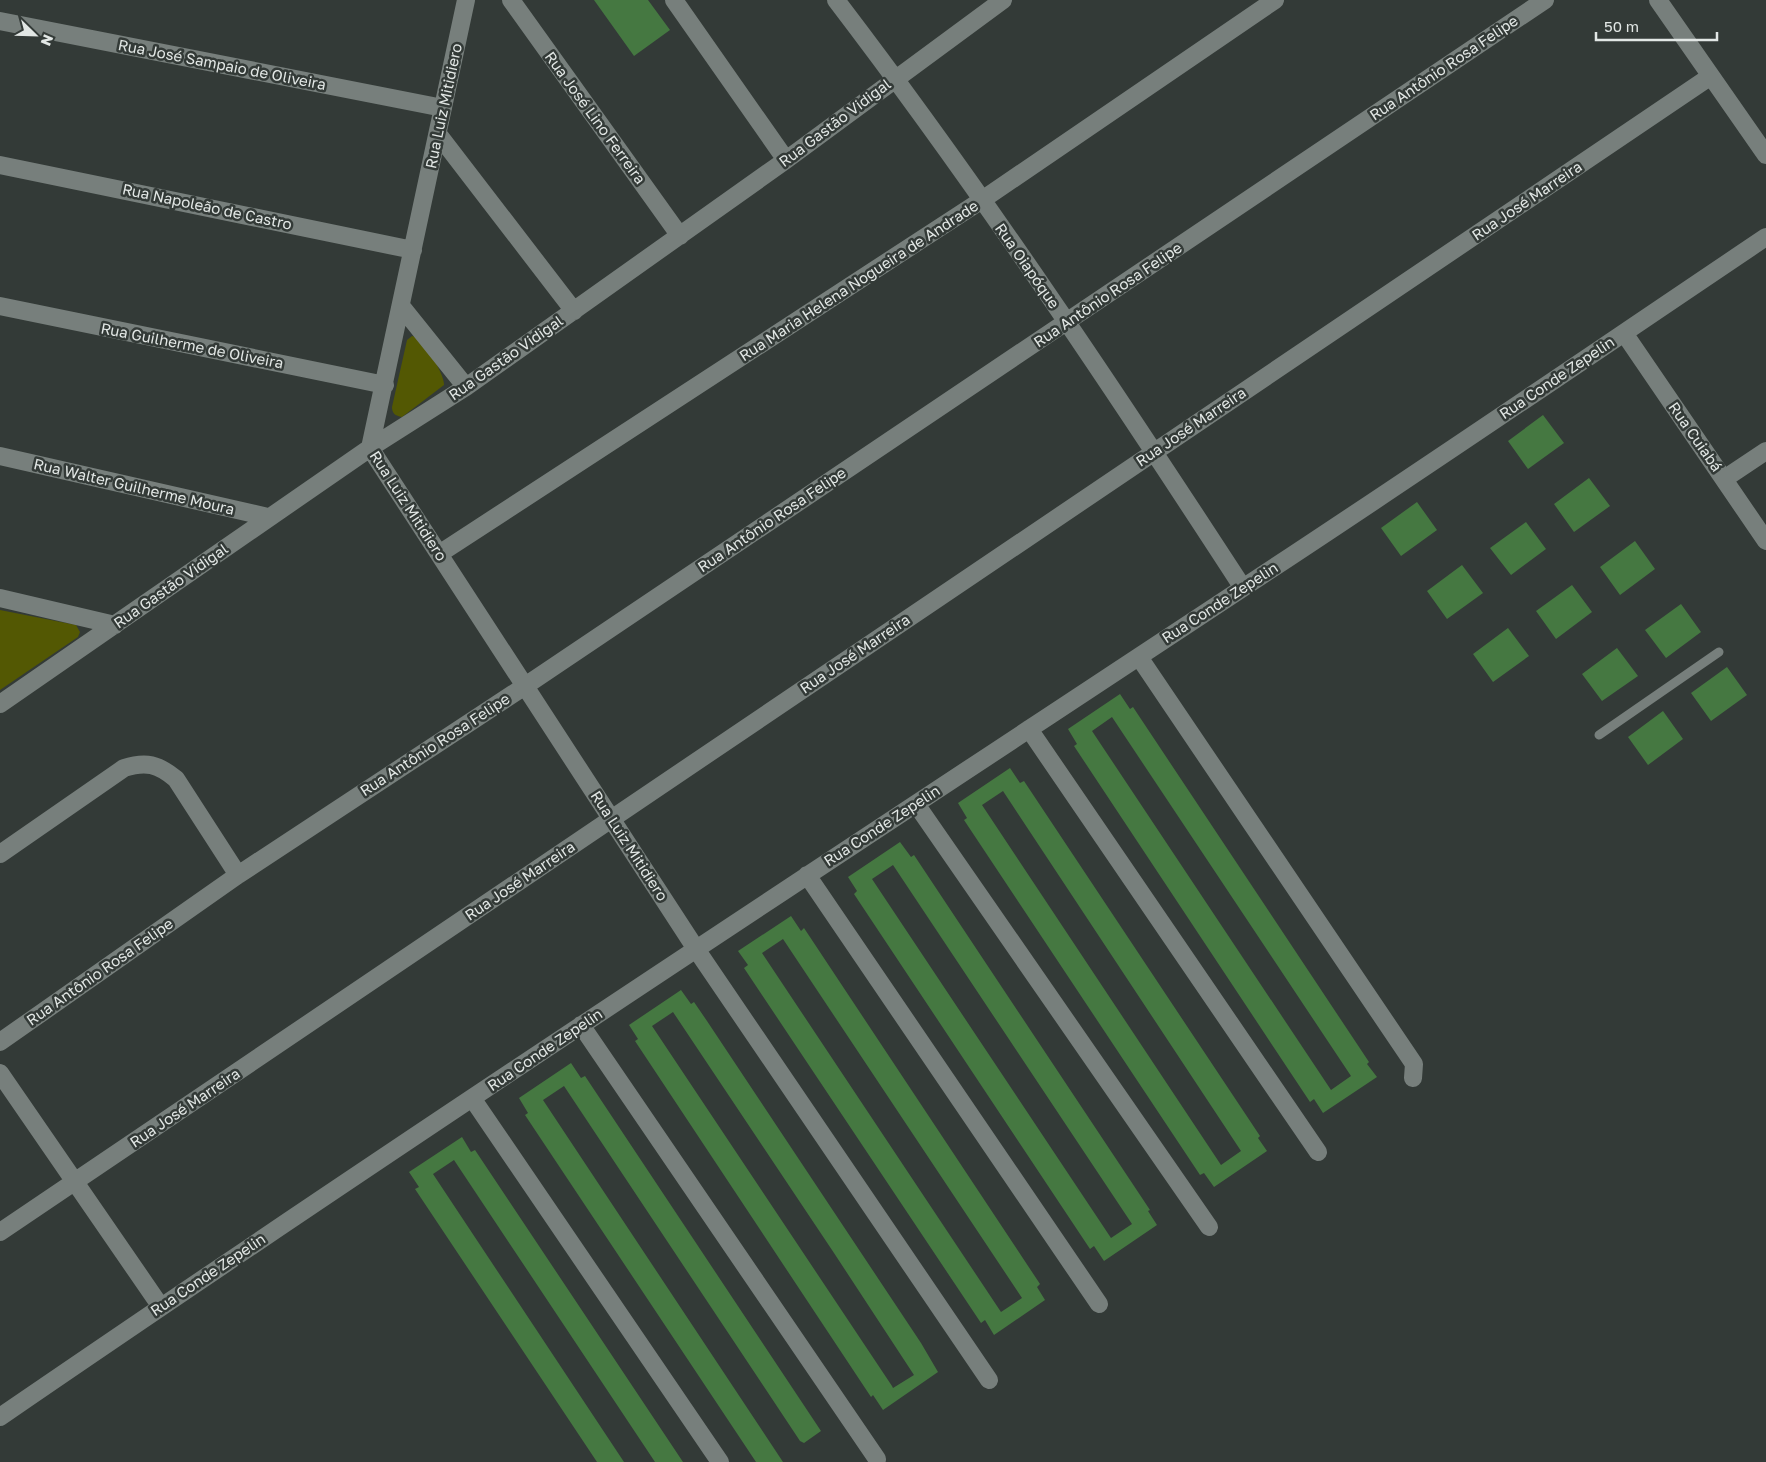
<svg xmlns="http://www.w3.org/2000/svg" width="1766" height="1462" font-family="'Golos Text',sans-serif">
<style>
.green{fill:#535803}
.building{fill:#457841;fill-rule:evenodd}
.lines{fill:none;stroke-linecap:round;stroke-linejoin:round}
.lane{stroke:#777f7c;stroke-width:9}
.street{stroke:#777f7c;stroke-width:18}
.labels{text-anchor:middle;stroke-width:5;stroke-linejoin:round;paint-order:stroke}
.street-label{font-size:15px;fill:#e2e7e5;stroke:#333a37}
</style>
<rect width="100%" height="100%" fill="#333a37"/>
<path class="green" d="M412,336C423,337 445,375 444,385L402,417C395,416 392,413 392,407L407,340Z
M0,610L76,625L80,632L78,637L0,690Z"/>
<path class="building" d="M594,0H648L670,30L634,56Z
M1543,415L1564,443L1528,469L1508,441Z
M1589,478L1610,506L1574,532L1554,504Z
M1417,502L1437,530L1401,556L1381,528Z
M1526,522L1546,549L1511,575L1490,548Z
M1635,541L1655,569L1620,595L1600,567Z
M1462,565L1483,593L1447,619L1427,591Z
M1572,585L1592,612L1556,639L1536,611Z
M1681,604L1701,632L1666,658L1645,630Z
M1508,628L1529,656L1493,682L1473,654Z
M1617,648L1638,676L1602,701L1582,674Z
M1727,667L1747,695L1711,721L1691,693Z
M1120,694L1130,709L1133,707L1369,1062L1367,1064L1377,1077L1323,1113L1314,1099L1310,1102L1074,746L1077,744L1068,729ZM1112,717L1351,1076L1331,1090L1092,731Z
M1663,711L1683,739L1648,765L1628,737Z
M1010,768L1020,783L1024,781L1260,1136L1258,1138L1267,1151L1214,1187L1204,1173L1200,1175L964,820L967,818L958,803ZM1003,791L1241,1151L1221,1165L982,805Z
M900,842L911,857L914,855L1150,1210L1148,1211L1157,1225L1104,1261L1094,1246L1090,1249L854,894L857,891L848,877ZM893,865L1132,1224L1111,1238L872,879Z
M791,916L801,931L804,928L1040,1284L1037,1287L1045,1300L994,1335L985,1320L981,1323L744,968L748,965L738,951ZM783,939L1022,1298L1001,1312L762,953Z
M681,990L691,1004L694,1002L707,1021L921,1343L938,1372L883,1410L873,1395L871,1397L635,1041L638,1039L629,1025ZM673,1012L834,1253L914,1375L893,1388L892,1386L652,1026Z
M571,1063L581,1078L585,1076L821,1431L804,1443L800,1441L564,1086L543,1100L783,1462H756L525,1115L528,1113L519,1098Z
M462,1137L471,1152L475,1150L683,1462H655L454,1160L433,1174L624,1462H597L415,1189L419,1187L409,1172Z"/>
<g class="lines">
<path class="lane" d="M1599,735L1719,652"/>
<path class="street" d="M466,0L370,448L696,949L989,1380
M511,0L680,236
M674,0L786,160
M836,0C981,190 1113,388 1243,588
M1658,0L1766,155
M0,21L443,108
M438,134L574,311
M0,165L413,250
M0,306L385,385
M401,306L466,387
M1624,333L1766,541
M0,456L268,517
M1724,479L1766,451
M439,554L982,200L1275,0
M0,598L115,625
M1139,657L1414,1064L1413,1078
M0,704L370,448L466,387L786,160L1003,0
M1029,729L1318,1152
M916,804L1209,1227
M0,854L124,768C146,761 158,764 176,779L238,875
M807,875L1099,1304
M581,1025L877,1459
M0,1042L238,875L525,686L1545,0
M0,1073L161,1307
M472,1098L720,1462
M0,1232L1711,76
M0,1417C417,1131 839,855 1261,576C1430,465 1598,350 1766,237"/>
</g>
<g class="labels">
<g class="street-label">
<text transform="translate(222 65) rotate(11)" y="5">Rua José Sampaio de Oliveira</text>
<text transform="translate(1444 68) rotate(-34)" y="5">Rua Antônio Rosa Felipe</text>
<text transform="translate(444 106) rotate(-78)" y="5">Rua Luiz Mitidiero</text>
<text transform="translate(595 118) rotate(54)" y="5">Rua José Lino Ferreira</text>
<text transform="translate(835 123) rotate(-37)" y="5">Rua Gastão Vidigal</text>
<text transform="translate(1527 201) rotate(-34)" y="5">Rua José Marreira</text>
<text transform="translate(207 207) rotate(12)" y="5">Rua Napoleão de Castro</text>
<text transform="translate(1027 266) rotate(55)" y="5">Rua Oiapóque</text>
<text transform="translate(859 281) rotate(-33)" y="5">Rua Maria Helena Nogueira de Andrade</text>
<text transform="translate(1108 295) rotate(-34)" y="5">Rua Antônio Rosa Felipe</text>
<text transform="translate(192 346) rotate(11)" y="5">Rua Guilherme de Oliveira</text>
<text transform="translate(506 358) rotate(-35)" y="5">Rua Gastão Vidigal</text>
<text transform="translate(1557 378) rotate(-34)" y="5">Rua Conde Zepelin</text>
<text transform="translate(1191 427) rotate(-34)" y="5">Rua José Marreira</text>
<text transform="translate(1695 437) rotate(55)" y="5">Rua Cuiabá</text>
<text transform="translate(134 487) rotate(13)" y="5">Rua Walter Guilherme Moura</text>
<text transform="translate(408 506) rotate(57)" y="5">Rua Luiz Mitidiero</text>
<text transform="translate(772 520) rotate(-34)" y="5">Rua Antônio Rosa Felipe</text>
<text transform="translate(171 586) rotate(-35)" y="5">Rua Gastão Vidigal</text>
<text transform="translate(1220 603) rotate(-33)" y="5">Rua Conde Zepelin</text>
<text transform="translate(855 654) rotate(-34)" y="5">Rua José Marreira</text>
<text transform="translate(435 745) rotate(-33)" y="5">Rua Antônio Rosa Felipe</text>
<text transform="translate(882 826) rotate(-33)" y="5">Rua Conde Zepelin</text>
<text transform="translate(629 846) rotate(57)" y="5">Rua Luiz Mitidiero</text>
<text transform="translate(520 881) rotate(-34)" y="5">Rua José Marreira</text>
<text transform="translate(100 972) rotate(-35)" y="5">Rua Antônio Rosa Felipe</text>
<text transform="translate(545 1050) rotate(-34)" y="5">Rua Conde Zepelin</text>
<text transform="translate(185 1108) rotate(-34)" y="5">Rua José Marreira</text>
<text transform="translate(208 1275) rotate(-34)" y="5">Rua Conde Zepelin</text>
</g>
</g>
<g transform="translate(35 35) rotate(113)" stroke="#333a37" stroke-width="4" paint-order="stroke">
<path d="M0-4L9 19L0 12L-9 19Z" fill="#e2e7e5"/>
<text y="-8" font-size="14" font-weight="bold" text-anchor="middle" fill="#e2e7e5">N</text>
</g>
<path d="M1596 32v8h121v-8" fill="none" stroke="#e2e7e5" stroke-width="2.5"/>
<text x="1604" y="32" font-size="15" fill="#e2e7e5" stroke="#333a37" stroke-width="4" paint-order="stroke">50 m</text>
</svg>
